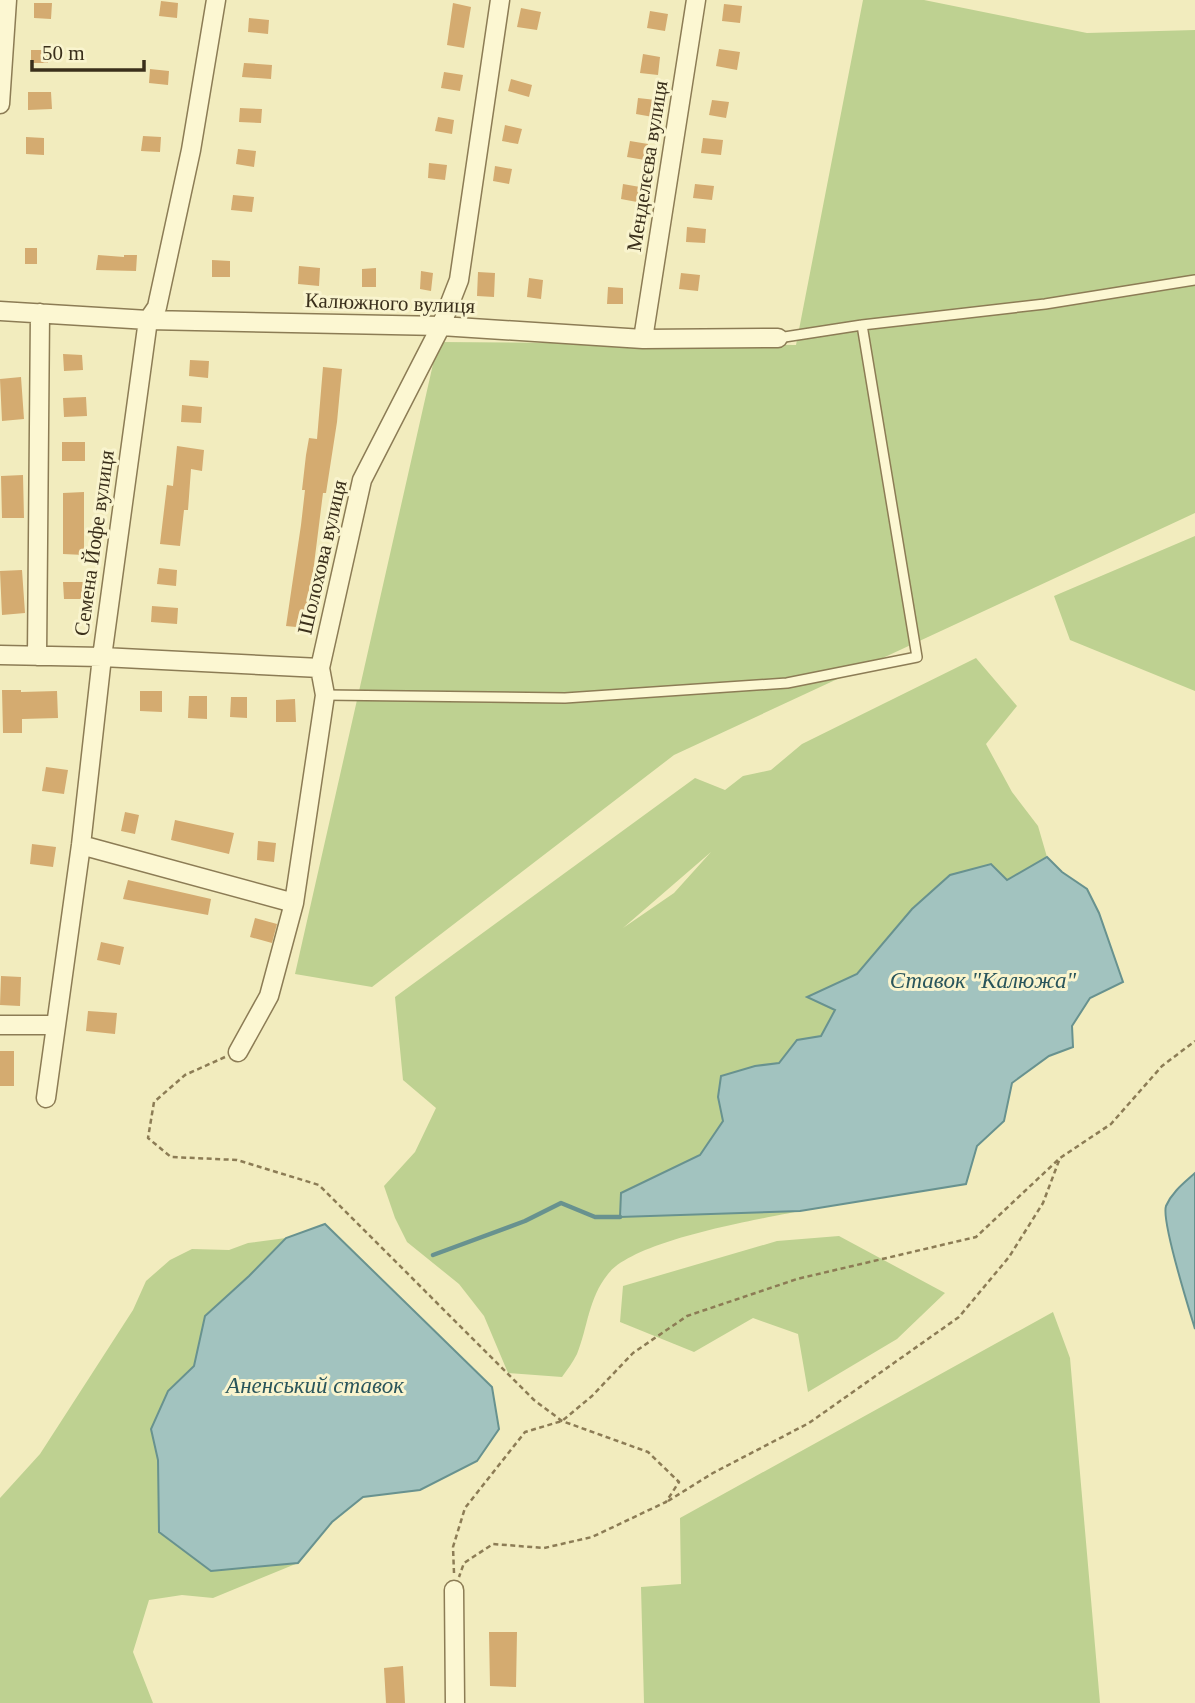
<svg xmlns="http://www.w3.org/2000/svg" width="1195" height="1703" font-family="Georgia,serif">
<style>
.green{fill:#bed191;fill-rule:evenodd}
.water{fill:#a2c3bf;stroke:#68928f;stroke-width:2}
.lines{fill:none;stroke-linecap:round;stroke-linejoin:round}
.stream{stroke:#68928f;stroke-width:4.5}
.building{fill:#d4ab70}
.service-casing{stroke:#8c7c55;stroke-width:12}
.minor-casing{stroke:#8c7c55;stroke-width:21}
.path{stroke:#8c7c55;stroke-width:2.5;stroke-dasharray:5 3.5;stroke-linecap:butt}
.service{stroke:#fcf7d2;stroke-width:9}
.minor{stroke:#fcf7d2;stroke-width:18}
.labels{text-anchor:middle;stroke-width:6;stroke-linejoin:round;paint-order:stroke}
.street-label{font-size:21px;fill:#3a2f1b;stroke:#f9f4ce}
.water-label{font-size:23px;font-style:italic;fill:#29555b;stroke:#f9f4ce}
</style>
<rect width="100%" height="100%" fill="#f2ecbe"/>
<path class="green" d="M863,0H924L1087,33L1195,30V513L674,755L372,987L295,974L438,342L796,345Z
M1195,536V691L1070,640L1054,596Z
M976,658L1017,706L986,744L1012,792L1038,826L1047,857L1007,881L912,909L857,974L808,997L836,1010L821,1036L797,1040L779,1063L755,1066L718,1097L723,1121L700,1155L621,1193V1217L800,1211C756,1220 635,1240 608,1274C588,1299 588,1327 577,1354C573,1362 567,1370 562,1377L508,1373L484,1316L459,1284L407,1242L395,1218L384,1186L415,1152L436,1108L403,1080L395,997L695,778L725,790L743,776L771,770L802,744ZM711,852L674,893L623,928Z
M839,1236L945,1293L897,1339L808,1392L798,1334L753,1318L694,1352L620,1322L623,1286L777,1241Z
M286,1238L249,1276L205,1316L194,1366L169,1391L151,1429L158,1460L159,1532L211,1571L298,1563L213,1598L182,1595L149,1600L133,1652L153,1703H0V1498L40,1454L133,1310L146,1281L170,1260L192,1249L229,1250L248,1243Z
M1053,1312L1070,1358L1100,1703H644L641,1587L681,1584L680,1518Z"/>
<path class="water" d="M1047,857L1062,872L1087,889L1099,913L1123,982L1090,998L1072,1026L1073,1047L1049,1056L1012,1083L1004,1121L977,1146L966,1184L800,1211L620,1217L621,1193L700,1155L723,1121L718,1097L721,1076L755,1066L779,1063L797,1040L821,1036L835,1010L807,997L857,974L912,909L950,875L991,864L1007,880Z
M1195,1173V1329C1189,1309 1161,1221 1166,1206C1172,1192 1184,1183 1195,1173Z
M325,1224L492,1387L499,1429L477,1461L420,1490L363,1497L332,1522L298,1563L211,1571L159,1532L158,1460L151,1429L168,1391L194,1366L205,1316L249,1276L286,1238Z"/>
<g class="lines">
<path class="stream" d="M433,1255L525,1221L561,1203L595,1217H620"/>
</g>
<path class="building" d="M161,1L178,3L177,18L159,16Z
M34,3H52L51,19L34,18Z
M453,3L471,7L464,48L447,45Z
M724,4L742,6L740,23L722,21Z
M521,8L541,12L537,30L517,27Z
M650,11L668,14L665,31L647,28Z
M249,18L269,20L268,34L248,32Z
M719,49L740,52L737,70L716,66Z
M31,50H48V63H31Z
M643,54L660,57L658,75L640,73Z
M244,63L272,65L271,79L242,77Z
M150,69L169,71L168,85L149,83Z
M444,72L463,75L460,91L441,88Z
M511,79L532,85L529,97L508,91Z
M28,92H51L52,109L28,110Z
M638,98L656,100L653,117L636,114Z
M712,100L729,102L726,118L709,115Z
M240,108L262,109L261,123L239,122Z
M438,117L454,120L452,134L435,131Z
M505,125L522,129L518,144L502,141Z
M143,136L161,137L160,152L141,151Z
M26,137L44,138V155L26,154Z
M703,138L723,140L721,155L701,153Z
M630,141L648,144L645,160L627,157Z
M238,149L256,151L254,167L236,164Z
M429,163L447,165L445,180L428,178Z
M495,166L512,169L509,184L493,181Z
M623,184L640,187L637,202L621,199Z
M695,184L714,186L712,200L693,198Z
M233,195L254,197L252,212L231,210Z
M687,227L706,229L705,243L686,242Z
M25,248H37V264H25Z
M98,255L124,257V255H137L136,271L96,270Z
M212,260L230,261V277H212Z
M299,266L320,268L319,286L298,284Z
M376,268V287H362V269Z
M421,271L433,273L431,291L420,289Z
M478,272L495,273L494,297L477,296Z
M681,273L700,275L698,291L679,289Z
M529,278L543,280L541,299L527,297Z
M608,287L623,288V304H607Z
M63,354L82,355L83,370L64,371Z
M190,360L209,361L208,378L189,376Z
M323,367L342,369L337,422L326,493H323L306,628L286,626L301,525L305,490H302L306,455L309,438L317,439Z
M21,377L24,419L2,421L0,379Z
M86,397L87,416L64,417L63,398Z
M182,405L202,407L201,423L181,422Z
M62,442H85V461H62Z
M177,446L204,450L202,471L191,469L188,510H184L180,546L160,544L167,485L173,486Z
M23,475L24,518H2L1,476Z
M84,492V555L63,554V493Z
M159,568L177,570L176,586L157,584Z
M22,570L25,613L2,615L0,571Z
M63,582H83V599H64Z
M152,606L178,608L177,624L151,622Z
M2,690H21V692L57,691L58,718L22,719V733H3Z
M140,691H162V712L140,711Z
M189,696H207V719L188,718Z
M231,697H247V718L230,717Z
M295,699L296,722H276V700Z
M46,767L68,770L64,794L42,791Z
M125,812L139,815L135,834L121,831Z
M175,820L234,833L229,854L171,840Z
M258,841L276,843L274,862L257,860Z
M32,844L56,847L53,867L30,864Z
M128,880L211,899L208,915L123,899Z
M255,918L277,924L272,943L250,937Z
M101,942L124,947L120,965L97,960Z
M1,976L21,977L20,1006L0,1005Z
M88,1011L117,1013L115,1034L86,1031Z
M0,1051H14V1086H0Z
M489,1632H517L516,1687L490,1686Z
M403,1666L405,1703H386L384,1668Z"/>
<g class="lines">
<g class="service-casing">
<path id="service" d="M778,338L862,325L1045,304L1195,280
M325,695L565,698L787,683L917,657L862,325"/>
</g>
<g class="minor-casing">
<path id="minor" d="M0,104L7,0
M0,311L148,320L441,326L643,339L778,338
M643,339L696,0
M0,655L102,657L320,668
M37,656L40,313
M81,845L294,903
M0,1025H55
M238,1052L269,996L294,903L325,695L320,668L362,480L441,326L459,280L500,0
M46,1098L81,845L102,657L148,320L157,307L191,150L216,0
M454,1590L455,1703"/>
</g>
<path class="path" d="M225,1057L185,1075L154,1102L148,1138L171,1157L237,1160L319,1185L534,1400L562,1421L648,1452L679,1482L666,1502L592,1537L544,1548L493,1544L464,1563L459,1577
M668,1501L713,1473L809,1423L959,1317L1009,1257L1043,1203L1060,1158L1111,1124L1162,1066L1195,1041
M454,1573L453,1547L465,1508L525,1432L562,1421L592,1396L633,1353L687,1316L797,1279L976,1237L1060,1158"/>
<use href="#service" class="service"/>
<use href="#minor" class="minor"/>
</g>
<g class="labels">
<g class="street-label">
<text transform="translate(647 166) rotate(-81)" y="7">Менделєєва вулиця</text>
<text transform="translate(390 303) rotate(2)" y="7">Калюжного вулиця</text>
<text transform="translate(94 543) rotate(-82)" y="7">Семена Йофе вулиця</text>
<text transform="translate(322 557) rotate(-77)" y="7">Шолохова вулиця</text>
</g>
<g class="water-label">
<text x="983" y="988">Ставок "Калюжа"</text>
<text x="315" y="1393">Аненський ставок</text>
</g>
</g>
<path d="M32 60v10h112v-10" fill="none" stroke="#3a2f1b" stroke-width="3.5"/>
<text x="42" y="60" font-size="21" fill="#3a2f1b" stroke="#f9f4ce" stroke-width="5" paint-order="stroke">50 m</text>
</svg>
